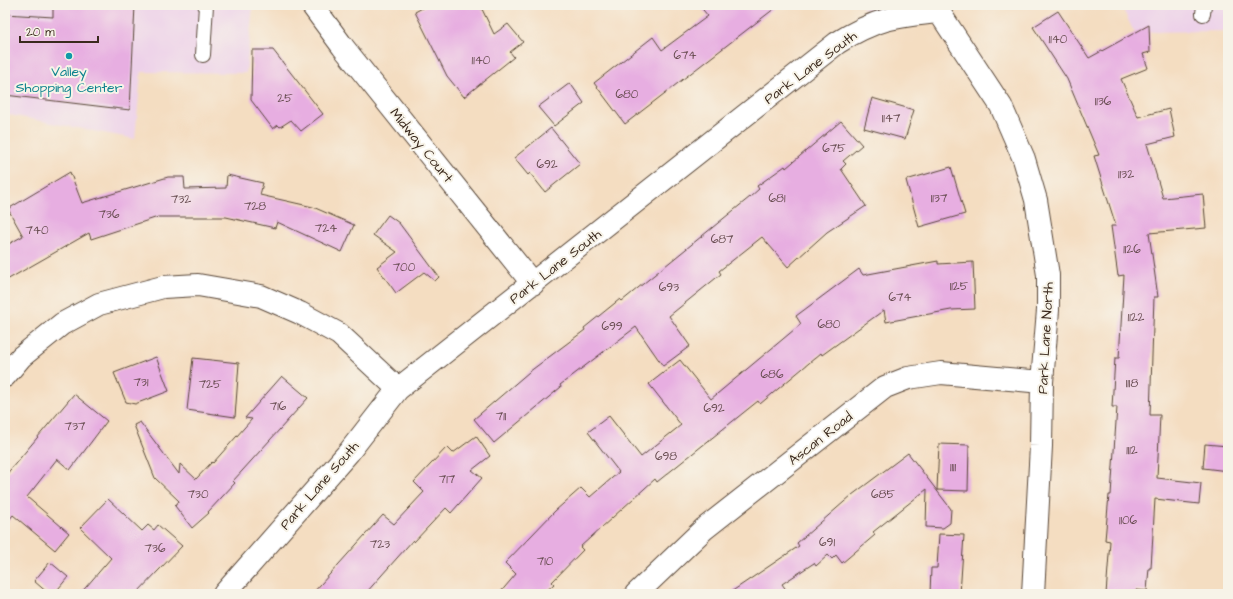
<svg xmlns="http://www.w3.org/2000/svg" width="1233" height="599" font-family="'Architects Daughter',sans-serif">
<style>
.built{fill:#edd1e9}
.building{fill:#e7aee1}
.lines{fill:none;stroke-linecap:round;stroke-linejoin:round}
.service-casing{stroke:#574536;stroke-width:16}
.minor-casing{stroke:#574536;stroke-width:24}
.service{stroke:#fff;stroke-width:14}
.minor{stroke:#fff;stroke-width:22}
.culture-dot{fill:#0f9aa8;stroke:#f7f3e8;stroke-width:1.5}
.labels{text-anchor:middle;stroke-width:4;stroke-linejoin:round;paint-order:stroke}
.number-label{font-size:12px;fill:#664b4f}
.street-label{font-size:14px;fill:#3b2a1e;stroke:#f7f3e8}
.culture-label{font-size:14px;fill:#0d838f;stroke:#f7f3e8}
</style>
<rect width="100%" height="100%" fill="#f7f3e8"/>
<filter id="ink" filterUnits="userSpaceOnUse"><feTurbulence type="fractalNoise" baseFrequency=".025" numOctaves="2"/><feDisplacementMap in="SourceGraphic" scale="8" xChannelSelector="R" yChannelSelector="G"/><feConvolveMatrix kernelMatrix="1 2 1 2 8 2 1 2 1" color-interpolation-filters="sRGB"/></filter>
<filter id="wash" filterUnits="userSpaceOnUse"><feTurbulence type="fractalNoise" baseFrequency=".012" numOctaves="4" result="noise"/><feDisplacementMap in="SourceGraphic" scale="16" xChannelSelector="R" yChannelSelector="G"/><feGaussianBlur stdDeviation="0.9" result="paint"/><feColorMatrix in="noise" values="0 0 0 0 0 0 0 0 0 0 0 0 0 0 0 0 0 1.4 0 .05"/><feComposite in="paint" operator="in"/></filter>
<g filter="url(#wash)">
<rect width="100%" height="100%" fill="#f4ddc1"/>
<path class="built" d="M5,5H253L246,73L141,72L135,139L5,114Z
M860,5H893V8L871,15Z
M1121,5H1228V31L1134,32Z"/>
<g id="blocks">
<path class="building" d="M53,5H135L130,110L5,95V14L53,17Z
M428,5H480L494,34L508,24L523,42L510,52L514,57L464,97L447,76L415,12Z
M699,5H779L625,124L594,83L653,37L662,50L708,16Z
M1058,11L1089,58L1149,25L1150,52L1143,54L1148,68L1121,79L1138,117L1169,109L1175,137L1147,144L1163,198L1203,194L1206,228L1149,233L1158,297H1154L1150,415H1160L1157,478L1201,483L1199,504L1155,499L1151,568H1149L1147,591L1136,590V594H1106L1110,541L1105,540L1109,495H1111L1117,407H1112L1115,358H1119L1124,275L1118,276L1111,226H1116L1094,156L1099,155L1067,79L1033,27Z
M252,50H273L323,114L301,131L291,120L285,124L280,127L278,125L273,129L251,100Z
M570,83L584,103L554,126L538,107Z
M872,98L914,110L905,139L864,128Z
M841,121L862,145L843,161L846,164L841,169L866,206L827,232L788,267L762,237L719,271L721,274L669,316L690,346L663,366L636,327L560,385L561,387L494,443L474,419L529,372L585,330L584,328L620,299L622,301L750,197L759,189L757,186L785,166L786,168Z
M551,128L580,164L545,192L530,173L528,175L514,158Z
M951,167L965,214L919,227L906,180Z
M70,172L82,203L168,177H184L185,189L226,188L227,175L263,183L260,195L313,207L354,225L342,252L277,222L275,228L226,217H158L91,239L89,233L5,281V246L23,236L8,209Z
M388,215L399,223L439,277L435,281L424,272L396,293L377,267L397,252L373,235Z
M938,261V264L973,262L975,309L951,310L886,322L884,310L822,355L821,353L760,404L758,401L657,482L655,479L580,547L583,550L552,582L554,584L543,594H499L516,574L505,563L555,511L581,488L590,497L619,472L588,432L609,416L641,457L681,425L649,384L680,360L711,399L801,324L796,316L859,269L863,275Z
M156,357L169,391L135,404L126,402L114,373Z
M193,358L239,363L235,417L187,410Z
M282,376L308,398L233,481L235,483L208,512L209,513L192,528L175,506L179,501L155,478L134,425L140,422L179,474L180,464L196,479L212,462L213,463L252,419L245,418Z
M74,394L107,421L70,470L57,459L27,497L69,533L55,550L13,515L5,525V476Z
M476,436L490,456L472,470L482,478L451,513L446,508L414,542L413,540L365,594H312L383,515L394,524L424,492L414,482L447,447L453,453Z
M939,444L969,445L968,491L937,490Z
M1205,444L1228,446V471L1203,468Z
M908,453L951,509L950,523L943,528L926,527L927,489L873,532L875,535L842,563L836,555L832,559L828,555L816,566L814,563L782,584L789,594H728L799,546L797,543L852,495Z
M108,499L142,531L148,525L154,530L158,525L182,546L136,594H80L111,558L80,528Z
M939,534L964,535L960,594H930L931,568H937Z
M50,562L68,577L54,594H49L34,581Z"/>
</g>
</g>
<g filter="url(#ink)">
<use href="#blocks" fill-opacity="0" stroke="#574536" stroke-width="1"/>
<g class="lines">
<g class="service-casing">
<path id="service" d="M1203,14L1204,5
M203,55L206,5"/>
</g>
<g class="minor-casing">
<path id="minor" d="M312,5L343,47L533,284
M939,12L1001,106L1024,159L1036,200L1048,275V310L1042,382L1041,446L1033,594
M5,376L21,357L62,324L99,304L163,287L198,285L261,296L300,313L339,334L398,389
M224,594L349,452L398,389L837,43C875,19 895,16 939,12
M636,594L704,529L885,387L908,378L941,373L1042,382"/>
</g>
<use href="#service" class="service"/>
<use href="#minor" class="minor"/>
</g>
</g>
<circle class="culture-dot" cx="69" cy="56" r="4"/>
<g class="labels">
<g class="number-label">
<text x="1058" y="43">1140</text>
<text x="685" y="59">674</text>
<text x="481" y="64">1140</text>
<text x="627" y="98">680</text>
<text x="285" y="102">25</text>
<text x="1103" y="105">1136</text>
<text x="891" y="122">1147</text>
<text x="834" y="152">675</text>
<text x="547" y="168">692</text>
<text x="1126" y="178">1132</text>
<text x="777" y="202">681</text>
<text x="939" y="202">1137</text>
<text x="181" y="203">732</text>
<text x="255" y="210">728</text>
<text x="109" y="218">736</text>
<text x="326" y="232">724</text>
<text x="37" y="234">740</text>
<text x="722" y="243">687</text>
<text x="1132" y="253">1126</text>
<text x="404" y="271">700</text>
<text x="959" y="290">1125</text>
<text x="669" y="291">693</text>
<text x="900" y="301">674</text>
<text x="1136" y="321">1122</text>
<text x="829" y="328">680</text>
<text x="612" y="330">699</text>
<text x="772" y="378">686</text>
<text x="141" y="386">731</text>
<text x="1132" y="387">1118</text>
<text x="210" y="388">725</text>
<text x="278" y="410">716</text>
<text x="714" y="412">692</text>
<text x="501" y="420">711</text>
<text x="75" y="430">737</text>
<text x="1132" y="454">1112</text>
<text x="666" y="460">698</text>
<text x="953" y="471">1111</text>
<text x="447" y="483">717</text>
<text x="198" y="498">730</text>
<text x="883" y="498">685</text>
<text x="1128" y="524">1106</text>
<text x="827" y="546">691</text>
<text x="380" y="548">723</text>
<text x="155" y="552">736</text>
<text x="545" y="565">710</text>
</g>
<g class="street-label">
<text transform="translate(810 67) rotate(-37)" y="5">Park Lane South</text>
<text transform="translate(422 145) rotate(51)" y="5">Midway Court</text>
<text transform="translate(555 266) rotate(-38)" y="5">Park Lane South</text>
<text transform="translate(1045 338) rotate(-87)" y="5">Park Lane North</text>
<text transform="translate(820 438) rotate(-38)" y="5">Ascan Road</text>
<text transform="translate(319 485) rotate(-49)" y="5">Park Lane South</text>
</g>
<g class="culture-label">
<text x="69" y="76">Valley<tspan x="69" dy="16">Shopping Center</tspan></text>
</g>
</g>
<rect width="1233" height="599" fill="none" stroke="#f7f3e8" stroke-width="20"/>
<path d="M20 36v6h78v-6" fill="none" stroke="#3b2a1e" stroke-width="2"/>
<text x="26" y="36" font-size="12" fill="#3b2a1e" stroke="#f7f3e8" stroke-width="3" paint-order="stroke">20 m</text>
</svg>
